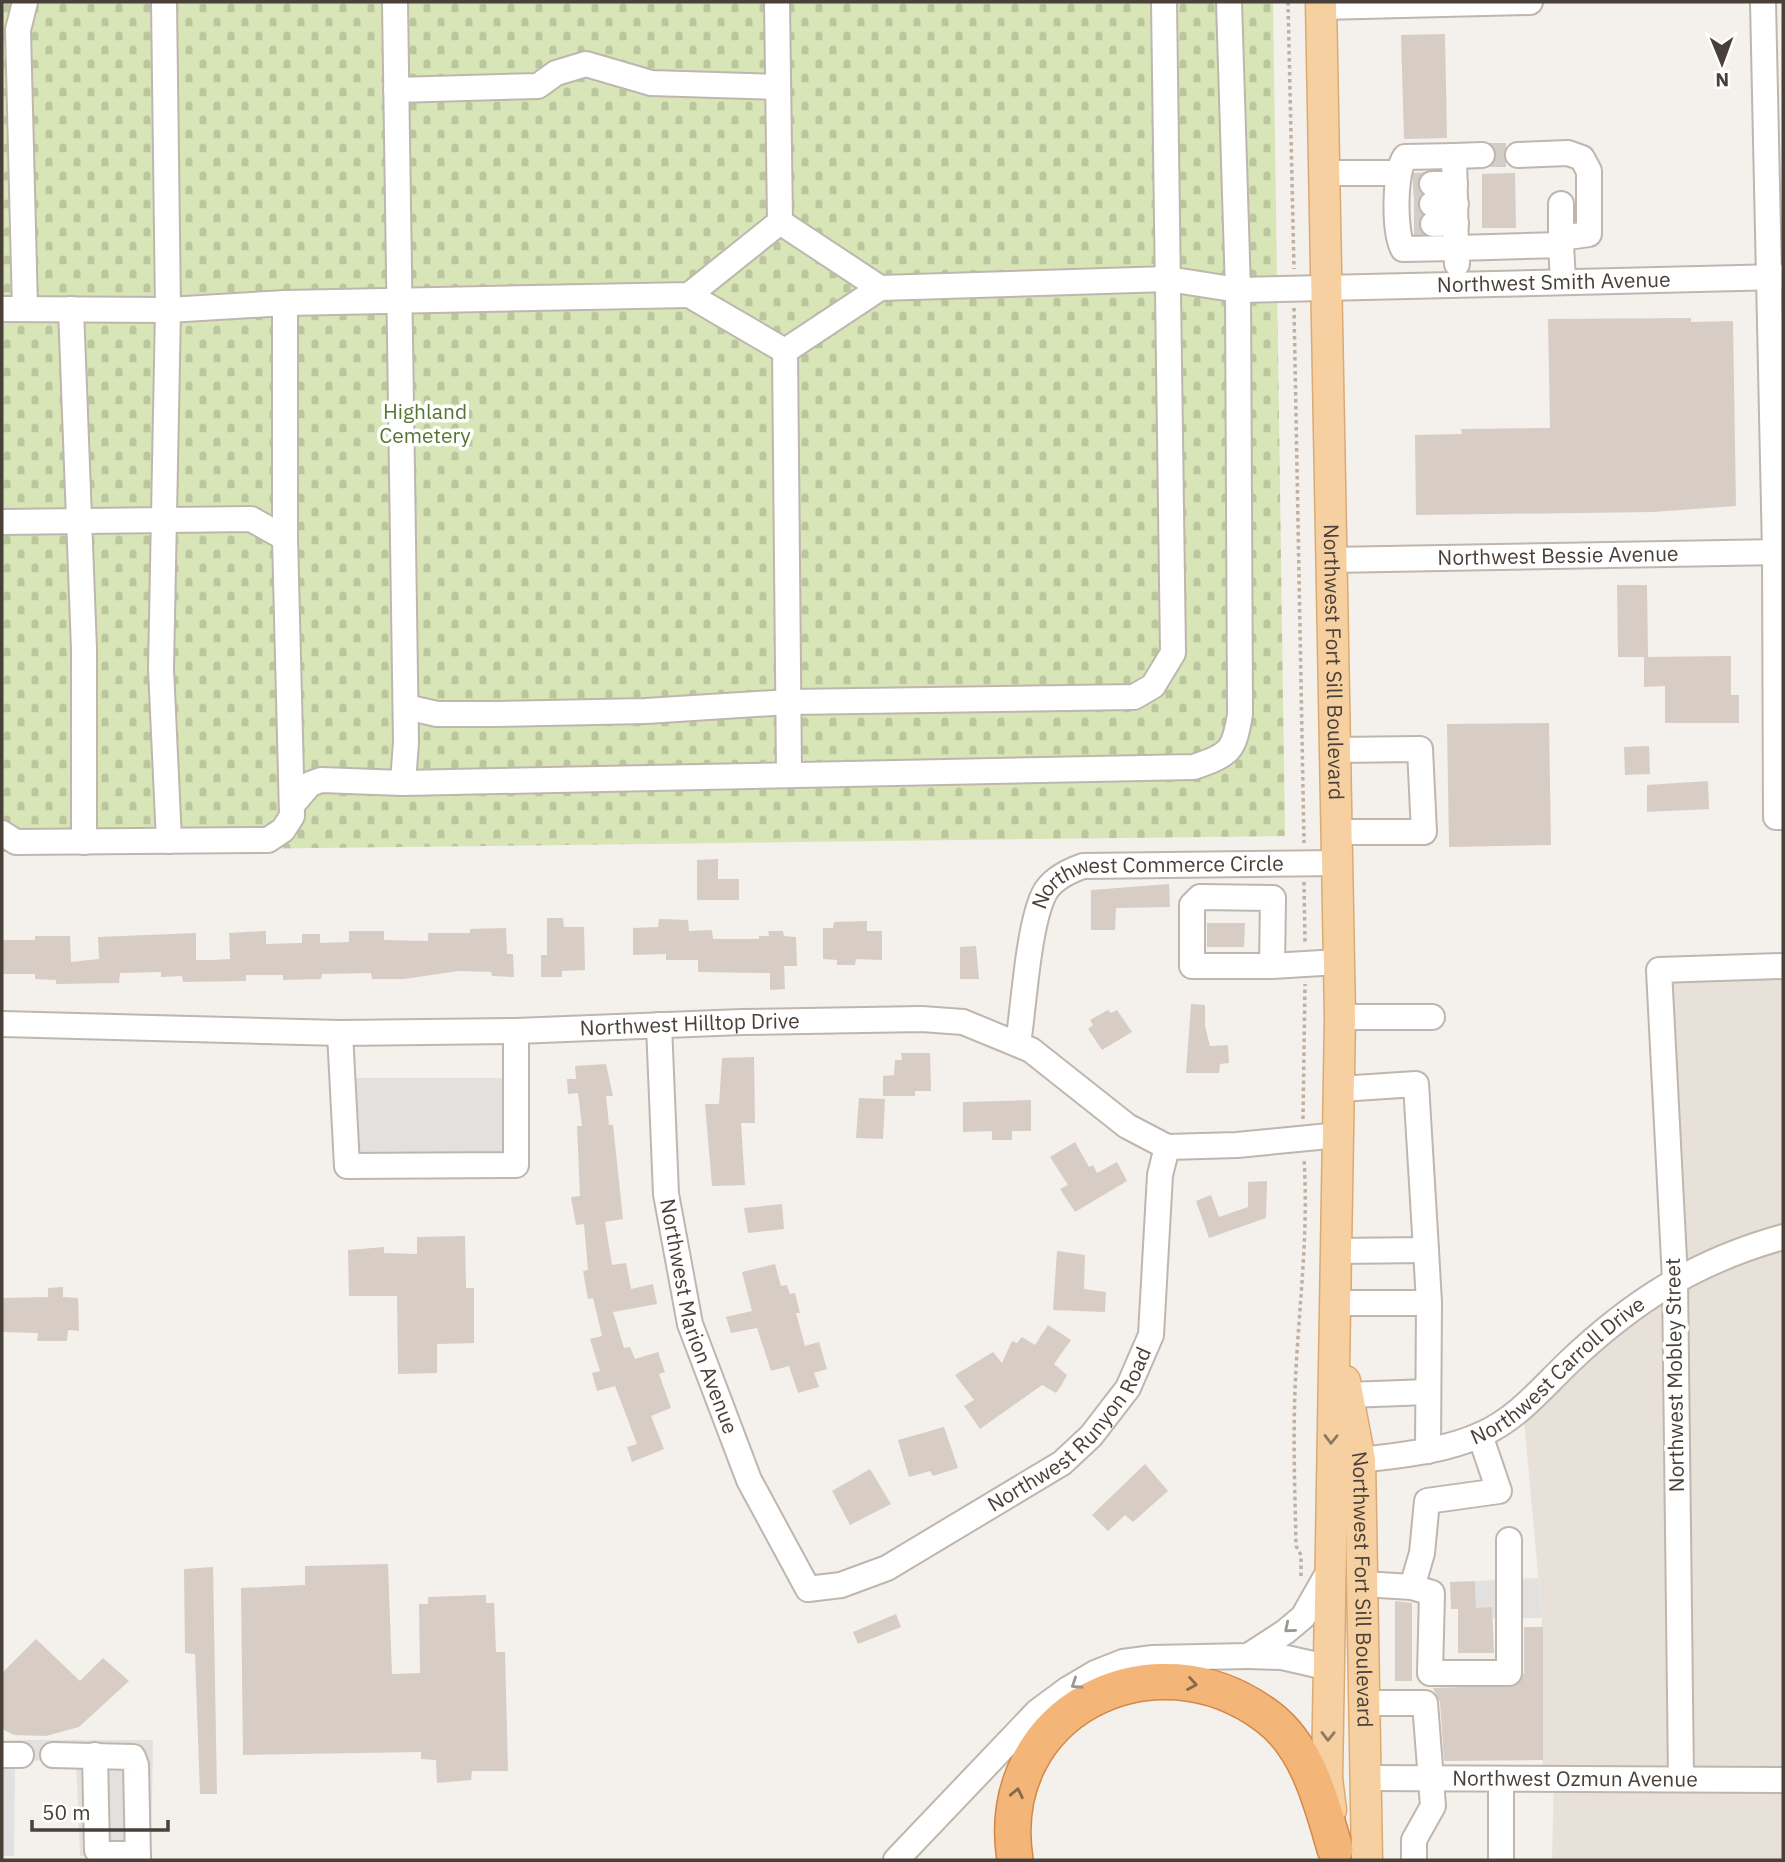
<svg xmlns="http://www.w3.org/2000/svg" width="1785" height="1862" font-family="'IBM Plex Sans',sans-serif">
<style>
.residential{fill:#e8e1da}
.cemetery{fill:url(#cemetery-stones)}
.parking{fill:#e3e1df}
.building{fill:#d8cdc4}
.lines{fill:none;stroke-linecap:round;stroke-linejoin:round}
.minor-tunnel{stroke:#d2cdc7;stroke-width:24;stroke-dasharray:24 12;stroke-linecap:butt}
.minor-casing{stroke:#bfb6ae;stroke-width:28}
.major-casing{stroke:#dbaa72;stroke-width:33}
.highway-casing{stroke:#d28847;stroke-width:38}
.path{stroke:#c0b0a0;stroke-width:3.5;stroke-dasharray:3.5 3.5;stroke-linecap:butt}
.minor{stroke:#fff;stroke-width:24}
.major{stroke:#f7d0a2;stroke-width:30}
.highway{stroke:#f3b578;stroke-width:35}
.oneway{stroke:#8e7a63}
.oneway2{stroke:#9a9692}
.oneway3{stroke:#84694f}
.labels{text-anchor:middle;stroke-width:7;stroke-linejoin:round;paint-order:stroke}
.street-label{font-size:21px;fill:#484039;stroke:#fff}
.park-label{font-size:21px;fill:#567630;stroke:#fff}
</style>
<defs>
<pattern id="cemetery-stones" width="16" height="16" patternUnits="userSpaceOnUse" patternTransform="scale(1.75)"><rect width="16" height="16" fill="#d8e5b7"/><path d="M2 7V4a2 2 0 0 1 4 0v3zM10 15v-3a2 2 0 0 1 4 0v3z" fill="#bbc69e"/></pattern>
</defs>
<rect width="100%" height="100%" fill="#f4f0eb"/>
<path class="residential" d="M1783,966V1860H1552L1554,1779H1543L1542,1618L1523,1409L1675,1279L1659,970Z"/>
<path class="cemetery" d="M2,2H1273L1285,836L2,852Z"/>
<path class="parking" d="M354,1078H503L505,1158H357Z
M1538,1578L1542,1618H1492L1476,1608L1475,1581Z
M2,1740H153L151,1857L80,1856L76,1760L15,1761L14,1856H2Z"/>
<path class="building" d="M1445,34L1447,138L1404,139L1401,35Z
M1515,173L1516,228H1482V174Z
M1691,318V322L1733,321L1736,506L1653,512L1416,515L1415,435L1462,434L1461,429L1550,428L1548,319Z
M1617,585H1647L1648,657H1618Z
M1731,656V695H1739V723H1665V686L1644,687V657Z
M1549,723L1551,845L1449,847L1447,724Z
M1649,746L1650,774L1625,775L1624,747Z
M1708,781L1709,809L1647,812V785Z
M718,859V879H739V900H697V860Z
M1169,884L1170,907L1116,908L1115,930H1091V890Z
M547,918H563L564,927H584L585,970L562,971V977H541V955H547Z
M659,919L688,920L689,931L712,930L713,939H759V936H769L768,931H783L784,936L796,937L797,966H784L785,989L770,990V973L698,972V960H666V954L633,955V928L658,927Z
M867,921V931H882V960L856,959L855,965H837V960L823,959V928H833L834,922Z
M1207,923H1245L1244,947H1207Z
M506,928L507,954H513L514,977L492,976L491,972L458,971L404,979H372L371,973L322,974L321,979L283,980V975H246V981L183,982L182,976L161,977V972L120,973L119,983L56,984V980L35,979V974H2V940H35V936H70L71,962L99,959L98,937L196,933V960H214L230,959L229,933L266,931V944L302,943V934H320V943L349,942V931H384V940L428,941V933H470V929Z
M976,946L979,979H960V947Z
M1191,1004L1205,1005V1026L1210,1046L1228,1045L1229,1063L1220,1064L1219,1073H1186Z
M1108,1010L1111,1013L1117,1010L1132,1032L1102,1050L1088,1029L1093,1025L1090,1020Z
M901,1053H930L931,1091H915V1096H883V1076L894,1075L895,1060H902Z
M754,1057L755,1123H741L745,1185L712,1186L705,1104H719L722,1058Z
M606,1064L613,1096H606L609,1125H613L623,1219L605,1222L612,1265L626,1263L631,1289L653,1284L657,1304L613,1312L624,1348L630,1347L635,1359L658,1352L665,1372L659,1374L671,1408L651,1416L664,1449L632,1462L627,1447L637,1444L615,1386L597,1391L592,1373L600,1371L590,1339L602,1336L593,1298L588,1299L583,1271L588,1270L584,1224L576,1225L571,1197L580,1196L577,1126H582L578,1093L568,1094L567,1079H576L575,1066Z
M859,1098L885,1099L883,1139L856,1138Z
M1031,1100V1131H1012V1140H992V1131L963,1132V1102Z
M1075,1142L1089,1167L1093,1165L1097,1173L1117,1162L1127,1181L1075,1212L1060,1189L1068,1185L1050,1157Z
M1267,1181L1266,1218L1209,1238L1196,1201L1211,1195L1219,1217L1248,1207V1182Z
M782,1204L784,1229L748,1233L744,1208Z
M465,1236L466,1288H474V1343L437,1344V1373L398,1374L397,1296H349L348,1250L384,1247V1253L417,1254V1237Z
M1057,1251L1085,1255L1084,1289L1106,1292L1105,1312L1053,1310Z
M775,1264L781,1286L787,1285L790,1294L795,1293L800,1313H796L805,1346L819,1342L827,1369L814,1373L819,1387L798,1393L789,1366L771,1371L757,1328L731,1333L726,1317L752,1311L742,1272Z
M63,1287V1297L78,1298L79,1331L68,1330L67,1341H37L38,1333L2,1332V1298L48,1297V1288Z
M1048,1325L1071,1340L1054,1364L1067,1375L1061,1386L1056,1393L1042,1385L980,1429L964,1406L974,1400L955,1375L993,1352L1002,1363L1012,1341L1017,1343L1022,1337L1035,1345Z
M944,1427L958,1468L933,1476L930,1471L909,1477L898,1440Z
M1145,1464L1168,1491L1133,1522L1125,1515L1108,1531L1092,1515Z
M870,1469L891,1504L850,1525L832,1491Z
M388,1564L392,1674L420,1673L419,1604H428V1597L486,1595V1603H494L496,1652H505L508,1771H472L471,1780L437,1783L436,1760L421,1759V1752L243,1755L241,1588L305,1585V1566Z
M213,1567L217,1794H200L195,1654L185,1653L184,1569Z
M1475,1581L1476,1608L1492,1607L1494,1653H1458V1609H1451L1450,1582Z
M1395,1601L1412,1603V1681H1395Z
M896,1614L901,1627L858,1644L853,1632Z
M1524,1627H1543V1760L1444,1761L1440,1702L1433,1688L1517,1685L1524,1673Z
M36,1639L80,1681L103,1658L129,1681L79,1727L46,1736L14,1735L2,1729V1673Z"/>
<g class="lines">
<path class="minor-tunnel" d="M1482,155H1518
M1413,185L1432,184
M1414,204H1432
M1414,224H1433"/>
<g class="minor-casing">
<g id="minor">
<path d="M164,2L168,310L161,669L169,841"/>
<path d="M1763,2L1775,552L1776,817H1783"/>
<path d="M1321,7L1530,2"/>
<path d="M396,90L538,86L556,73L586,64L651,83L778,87"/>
<path d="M1518,155L1568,153L1582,158L1589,171V234L1561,238"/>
<path d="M1454,156L1456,248L1403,249C1394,232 1394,173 1405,157Z"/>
<path d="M1454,156L1482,155"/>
<path d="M1323,173H1398"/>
<path d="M1432,184H1455"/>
<path d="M1432,204H1456"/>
<path d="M1561,204V245"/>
<path d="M780,222L880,288"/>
<path d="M1433,224L1456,223"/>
<path d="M1457,264L1456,248L1561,245L1563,281"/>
<path id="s1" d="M689,295L785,351L880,288L1168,279L1238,290L1783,277"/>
<path d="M2,309L168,310L285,303L689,295L780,222L777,2"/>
<path d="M25,309L18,30L25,2"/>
<path d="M71,309L84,649V842"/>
<path d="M785,351L789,773"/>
<path d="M2,522L251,519L285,538"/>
<path id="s2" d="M1330,560L1783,552"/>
<path d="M406,707L437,714H495L646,711L789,702L1134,697L1153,686L1173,653L1164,2"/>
<path d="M1335,750L1420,749L1424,832H1338"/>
<path d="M403,783L1194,767C1230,754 1234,752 1240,714L1238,290L1229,2"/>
<path d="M293,804L310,784L321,780L403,783L406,742L395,2"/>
<path d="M2,833L16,842L268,840L283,830L292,816L285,538V303"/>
<path d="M1272,966H1192V905L1200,897L1273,898L1272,966L1338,962"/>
<path d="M1340,1017H1432"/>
<path id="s3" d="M2,1024L340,1033L516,1031L742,1022L922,1019L963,1022L1031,1050L1127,1126L1167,1147L1237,1145L1339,1135"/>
<path id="s4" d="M659,1025L666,1194L690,1324L749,1480L808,1589L841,1585L887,1568L1062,1463L1091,1436L1128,1388L1151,1335L1160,1175L1167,1147"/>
<path d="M340,1033L347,1166L516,1165V1031"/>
<path id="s5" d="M1018,1044C1024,1005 1028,927 1044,894C1051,880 1069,871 1083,866L1337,863"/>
<path d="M1426,1250L1429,1303"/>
<path d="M1336,1251L1426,1250L1416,1084L1340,1089"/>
<path d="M1334,1303H1429L1428,1451"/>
<path d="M1348,1395L1428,1392"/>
<path id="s6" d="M1360,1460C1400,1455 1442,1452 1480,1435C1517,1419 1541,1389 1569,1362C1634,1300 1697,1261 1783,1237"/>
<path d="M1363,1584L1412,1587L1422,1553L1427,1501L1499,1491L1480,1435"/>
<path d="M1412,1587L1432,1593L1430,1673H1509V1540"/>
<path d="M1248,1656L1282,1657L1330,1668"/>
<path d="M1366,1703H1425L1433,1806L1414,1840V1860"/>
<path d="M2,1755H21"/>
<path d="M53,1755L133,1757L136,1765L138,1860"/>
<path d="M95,1755L97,1850L106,1854H138"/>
<path id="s7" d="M1365,1778L1783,1780"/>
<path d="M1501,1779V1860"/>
<path d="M1681,1779L1675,1279L1659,970L1783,966"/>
<path d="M896,1860L1037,1712L1068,1689L1095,1673L1123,1662L1153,1658L1248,1656L1285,1632L1303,1617L1328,1573"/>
</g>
</g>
<g class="major-casing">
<g id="major">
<path id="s8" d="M1321,2L1340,1017L1327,1778L1331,1810"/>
<path id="s9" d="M1345,1381L1360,1460L1367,1860"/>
</g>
</g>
<g class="highway-casing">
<path id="highway" d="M1015,1860C992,1712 1153,1630 1268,1717C1308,1747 1322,1804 1335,1849"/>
</g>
<path class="path" d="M1288,2L1294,269
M1294,308L1304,843
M1304,882L1305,944
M1303,1119L1305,984
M1301,1576V1555L1296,1546C1295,1494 1293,1442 1295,1390C1298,1313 1309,1236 1304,1159"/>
<use href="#minor" class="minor"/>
<use href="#major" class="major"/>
<use href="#highway" class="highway"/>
</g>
<defs><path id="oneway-chevron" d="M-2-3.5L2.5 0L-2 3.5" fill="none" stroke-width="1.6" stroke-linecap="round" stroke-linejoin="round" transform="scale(1.75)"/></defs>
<g class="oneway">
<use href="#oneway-chevron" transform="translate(1331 1439) rotate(91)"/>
<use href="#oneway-chevron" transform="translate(1328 1736) rotate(91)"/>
</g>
<g class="oneway2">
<use href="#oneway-chevron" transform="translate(1289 1628) rotate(140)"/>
<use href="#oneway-chevron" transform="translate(1076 1684) rotate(147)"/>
</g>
<g class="oneway3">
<use href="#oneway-chevron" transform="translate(1192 1684) rotate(10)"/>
<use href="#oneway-chevron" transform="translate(1017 1793) rotate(-78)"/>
</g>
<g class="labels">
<g class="street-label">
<text dy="7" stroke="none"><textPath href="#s1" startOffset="900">Northwest Smith Avenue</textPath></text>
<text dy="7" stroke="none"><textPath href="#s2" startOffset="228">Northwest Bessie Avenue</textPath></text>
<text dy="7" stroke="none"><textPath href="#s8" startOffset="660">Northwest Fort Sill Boulevard</textPath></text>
<text dy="7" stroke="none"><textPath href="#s5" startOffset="270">Northwest Commerce Circle</textPath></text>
<text dy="7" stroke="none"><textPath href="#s3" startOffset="688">Northwest Hilltop Drive</textPath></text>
<text dy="7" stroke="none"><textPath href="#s4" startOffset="296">Northwest Marion Avenue</textPath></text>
<text dy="7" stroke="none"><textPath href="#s6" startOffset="224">Northwest Carroll Drive</textPath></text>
<text transform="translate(1675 1375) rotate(-91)" y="7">Northwest Mobley Street</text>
<text dy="7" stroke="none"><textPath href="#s4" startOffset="908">Northwest Runyon Road</textPath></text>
<text dy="7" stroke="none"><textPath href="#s9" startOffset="210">Northwest Fort Sill Boulevard</textPath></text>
<text dy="7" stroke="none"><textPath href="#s7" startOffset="210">Northwest Ozmun Avenue</textPath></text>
</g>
<g class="park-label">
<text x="425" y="419">Highland<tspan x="425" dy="24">Cemetery</tspan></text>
</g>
</g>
<rect width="1785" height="1862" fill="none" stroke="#484039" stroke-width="7"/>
<g transform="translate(1722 63) rotate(179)" stroke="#ffffff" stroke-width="5" paint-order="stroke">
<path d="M0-5L12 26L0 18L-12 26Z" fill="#484039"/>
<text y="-10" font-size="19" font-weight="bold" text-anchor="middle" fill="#484039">N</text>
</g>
<path d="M32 1820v10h136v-10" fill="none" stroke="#484039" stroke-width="3.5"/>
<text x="42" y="1820" font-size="21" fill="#484039" stroke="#ffffff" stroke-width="5" paint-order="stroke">50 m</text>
</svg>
